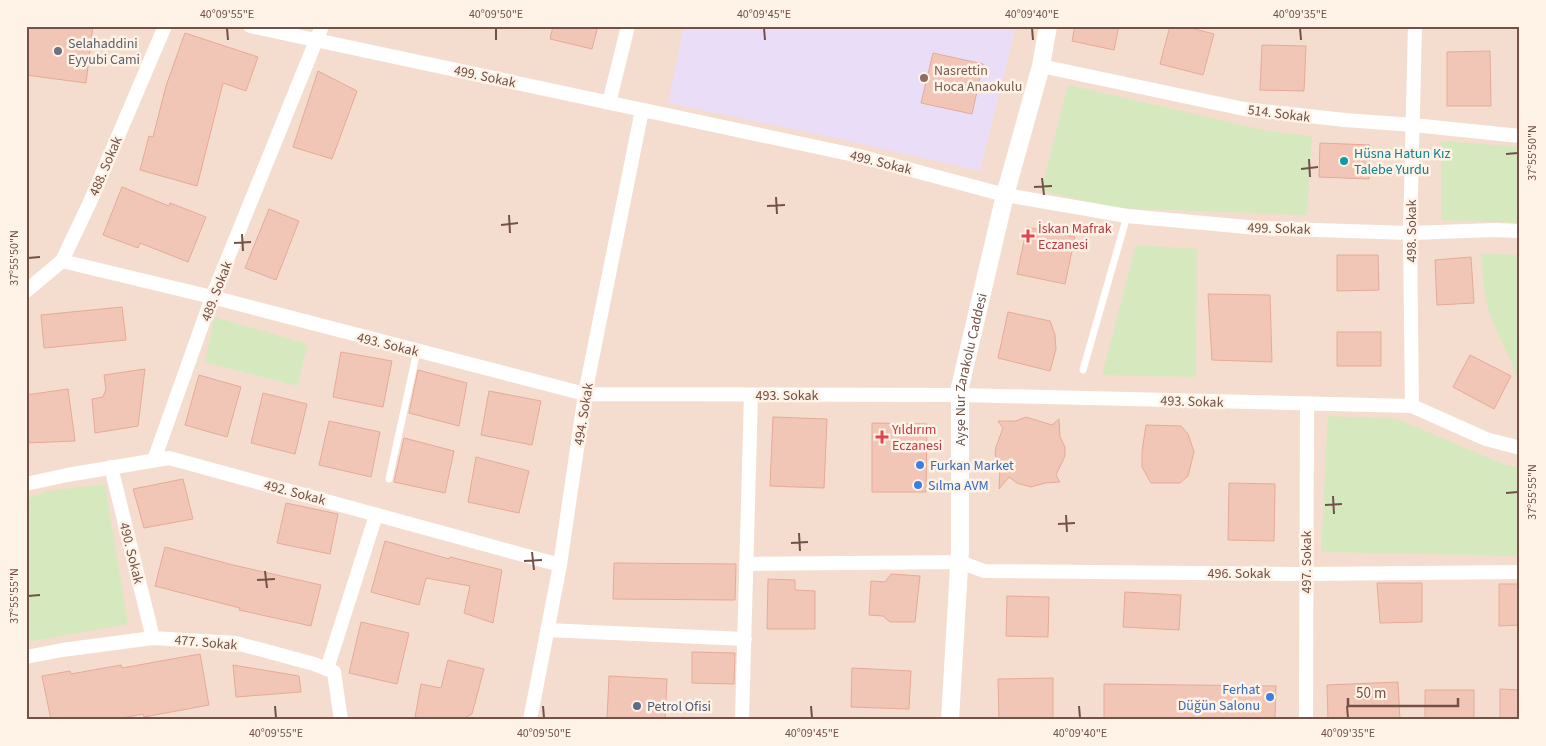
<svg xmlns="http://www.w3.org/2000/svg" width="1546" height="746" font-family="'Source Sans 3',sans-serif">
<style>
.residential{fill:#f4ddce}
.education{fill:#eaddf8}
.green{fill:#d6e9be}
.building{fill:#f2c6b7;stroke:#e5aa97}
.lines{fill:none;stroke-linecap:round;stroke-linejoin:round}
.service{stroke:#fff;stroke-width:7}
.minor{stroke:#fff;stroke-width:14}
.tertiary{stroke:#fff;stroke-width:18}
.ticks{fill:none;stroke:#735147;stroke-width:2}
.worship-dot{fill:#6b7280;stroke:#fff2e6;stroke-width:2}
.education-dot{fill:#8d6e63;stroke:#fff2e6;stroke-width:2}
.culture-dot{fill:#0f9aa8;stroke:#fff2e6;stroke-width:2}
.health-dot{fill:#e0444e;stroke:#fff2e6;stroke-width:2}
.shop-dot{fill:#3f7fe0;stroke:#fff2e6;stroke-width:2}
.service-dot{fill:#5c6f8a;stroke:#fff2e6;stroke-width:2}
.labels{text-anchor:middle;stroke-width:5;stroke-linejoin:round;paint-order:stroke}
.worship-label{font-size:14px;fill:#5b616d;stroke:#fff2e6;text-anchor:start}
.education-label{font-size:14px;fill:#785e54;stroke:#fff2e6;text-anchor:start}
.street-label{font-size:14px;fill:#735147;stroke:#fff2e6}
.culture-label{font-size:14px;fill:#0d838f;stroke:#fff2e6;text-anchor:start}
.health-label{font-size:14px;fill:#be3a42;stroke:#fff2e6;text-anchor:start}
.shop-label{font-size:14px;fill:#366cbe;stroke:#fff2e6;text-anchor:start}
.service-label{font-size:14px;fill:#4e5e75;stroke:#fff2e6;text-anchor:start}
.neatline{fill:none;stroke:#735147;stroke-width:2}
.ticks-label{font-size:12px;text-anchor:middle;fill:#735147}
</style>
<rect width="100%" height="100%" fill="#fceddf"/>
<path class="residential" d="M26,26H1520V720H26Z"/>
<path class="education" d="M684,26H1016L980,171L822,135L668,103Z"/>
<path class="green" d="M1068,85L1268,131L1312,136L1307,215L1117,208L1041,191Z
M1441,141L1520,147V223L1441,220Z
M1136,245L1197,249L1196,377L1102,375Z
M1481,253L1520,255V388C1514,359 1494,333 1487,304C1483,288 1483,270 1481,253Z
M214,317L308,344L297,386L205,362Z
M1328,416L1397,419L1506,465L1520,467V556L1321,552Z
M105,484L128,624L26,642V499L49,491Z"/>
<path class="building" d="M26,26H93L86,83L26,75Z
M553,26H598L592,49L550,39Z
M1075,26H1119L1114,50L1072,41Z
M1170,26H1183L1214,34L1203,75L1160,64Z
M185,33L258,57L246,91L223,83L197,186L140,170L149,136L153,137L166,86Z
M1262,45L1306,46L1304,91L1260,90Z
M1490,51L1491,106H1447V52Z
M933,53L983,64L972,114L921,103Z
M318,71L357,91L332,159L293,147Z
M1320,143L1370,145L1369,179L1319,177Z
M122,187L169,206L170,203L206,217L188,262L140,243L138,248L103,235Z
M269,209L299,221L276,280L245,268Z
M1027,227L1075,237L1065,284L1017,274Z
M1337,255H1378L1379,290L1337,291Z
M1471,257L1474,303L1437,305L1435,260Z
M1208,294L1270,295L1272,362L1212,360Z
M122,307L126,340L44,348L41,315Z
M1008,312L1050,321L1055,335L1056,349L1050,371L998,358Z
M1337,332H1381V366H1337Z
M341,352L392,361L383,407L333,397Z
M1470,355L1511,376L1494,409L1453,387Z
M145,369L138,426L95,433L92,399L103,397L106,389L104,375Z
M418,370L467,383L459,426L409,413Z
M199,375L241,387L227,437L185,425Z
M68,389L75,441L26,443V395Z
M489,391L541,401L532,445L481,435Z
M263,393L307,404L295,454L251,443Z
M773,417L827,419L824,488L770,486Z
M1026,417L1052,425L1059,419L1060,437L1065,447V456L1056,475L1060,482L1045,483L1031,487L1017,483L1009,477L999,489L1000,468L995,454L996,447L1003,428L998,421H1016Z
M329,421L380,432L371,477L319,465Z
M872,423L927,424L926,492H872Z
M1146,425L1181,426L1188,434L1194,452L1188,476L1180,483H1151L1142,467V451Z
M404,438L454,451L445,493L394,482Z
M476,457L529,471L519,513L468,502Z
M183,479L193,519L144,528L133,489Z
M1229,483L1275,484L1274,541L1228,540Z
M286,503L338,514L330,554L277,543Z
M385,541L449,559L450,557L502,570L493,623L464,613L470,586L426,578L419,605L371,592Z
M165,547L233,565L321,585L311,626L239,610L240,608L155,586Z
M614,563L736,564L735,600L613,599Z
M891,574L920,576L915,622H890L883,616L869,615L871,581L885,582Z
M768,579L795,580V590L815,591V629H767Z
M1377,583H1422V622L1380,623Z
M1499,584H1520V625L1499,626Z
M1125,592L1181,595L1179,630L1123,627Z
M1007,596L1049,597L1048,637L1006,636Z
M361,622L409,633L397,684L349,673Z
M692,652L735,653L734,684L692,683Z
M200,654L209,705L144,717L143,714L112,720H51L42,676L70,671L71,674L121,665L122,668Z
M448,660L484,669L472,714L461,720H432L415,717L421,684L441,688Z
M233,665L299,676L301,692L236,697Z
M852,668L911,671L909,709L851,707Z
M609,676L667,679L665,720H607Z
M1053,678V720H999L998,679Z
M1398,682L1400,720H1328L1327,685Z
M1104,684L1276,686L1275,720H1104Z
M1500,689L1520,690V720H1500Z
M1425,690H1474V720H1425Z"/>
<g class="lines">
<path class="service" d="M1083,370L1127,216
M389,479L417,351"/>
<path class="minor" d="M250,26L859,156L1005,195L1127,216L1258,228L1410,233L1495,230L1520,231
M1041,66L1244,109L1345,120L1413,125L1520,136
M609,103L628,26
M62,261L212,297L585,394L960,395L1412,406L1486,439L1520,448
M26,291L62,261L90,202L165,26
M1412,406L1410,233L1415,26
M154,460L212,297L322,26
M111,467L153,638
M26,484L67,475L169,458L560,565
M747,564L960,562L984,571L1306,574L1520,572
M547,630L745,639
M26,657L62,650L153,638L236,643L314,664L334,672L341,720
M327,669L376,515
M530,720L560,565L585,394L642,110
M742,720L751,395
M1306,720L1307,404"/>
<path class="tertiary" id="s1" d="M950,720L960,550V387L1005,195L1041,66L1048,26"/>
</g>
<path class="ticks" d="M227,28L228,40M496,28V40M764,28L765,40M1032,28L1033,40M1300,28L1301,40M1506,154L1518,153M1309,159L1310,177M1301,169L1318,167M1042,178L1044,195M1034,187L1052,186M776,197L777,214M767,206L785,205M509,215L510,233M501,225L518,223M242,234L243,251M234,243L251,242M28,258L40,257M1506,493L1518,492M1333,496L1334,514M1325,505L1342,504M1066,515L1067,532M1058,524L1075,523M799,533L800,551M791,543L808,542M532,552L534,570M524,561L542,560M265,571L267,588M257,580L275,579M28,596L40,595M275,706L276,718M543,706L544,718M811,706L812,718M1079,706L1080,718M1347,706L1348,718"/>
<circle class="worship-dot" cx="58" cy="51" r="5"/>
<circle class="education-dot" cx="924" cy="78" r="5"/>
<circle class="culture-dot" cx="1344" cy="161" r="5"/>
<g class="health-dot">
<path d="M1025.5 228.5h5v5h5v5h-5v5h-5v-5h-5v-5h5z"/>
<path d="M879.5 429.5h5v5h5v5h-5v5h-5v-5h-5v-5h5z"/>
</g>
<g class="shop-dot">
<circle cx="920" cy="465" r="5"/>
<circle cx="918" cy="485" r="5"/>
<circle cx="1270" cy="697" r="5"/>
</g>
<circle class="service-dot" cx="637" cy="706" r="5"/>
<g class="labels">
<g class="worship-label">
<text x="68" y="48">Selahaddini<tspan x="68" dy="16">Eyyubi Cami</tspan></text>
</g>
<g class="education-label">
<text x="934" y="75">Nasrettin<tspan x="934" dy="16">Hoca Anaokulu</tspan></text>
</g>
<g class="street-label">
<text transform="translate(485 76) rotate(12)" y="5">499. Sokak</text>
<text transform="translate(1279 113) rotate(7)" y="5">514. Sokak</text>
<text transform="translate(881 162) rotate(14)" y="5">499. Sokak</text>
<text transform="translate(105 166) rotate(-67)" y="5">488. Sokak</text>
<text transform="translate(1279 228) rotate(2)" y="5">499. Sokak</text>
<text transform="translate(1411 231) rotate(-90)" y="5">498. Sokak</text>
<text transform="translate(216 291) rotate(-69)" y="5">489. Sokak</text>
<text transform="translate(388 344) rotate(14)" y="5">493. Sokak</text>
<text dy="5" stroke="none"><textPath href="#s1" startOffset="352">Ayşe Nur Zarakolu Caddesi</textPath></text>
<text x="787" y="400">493. Sokak</text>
<text transform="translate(1192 401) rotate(2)" y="5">493. Sokak</text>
<text transform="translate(583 414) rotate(-81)" y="5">494. Sokak</text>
<text transform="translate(295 492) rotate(15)" y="5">492. Sokak</text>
<text transform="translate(132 553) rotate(76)" y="5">490. Sokak</text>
<text transform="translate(1306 562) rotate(-90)" y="5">497. Sokak</text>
<text x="1239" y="578">496. Sokak</text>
<text transform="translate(206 642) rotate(5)" y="5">477. Sokak</text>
</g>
<g class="culture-label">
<text x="1354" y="158">Hüsna Hatun Kız<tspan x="1354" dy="16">Talebe Yurdu</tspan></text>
</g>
<g class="health-label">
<text x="1038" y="233">İskan Mafrak<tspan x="1038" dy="16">Eczanesi</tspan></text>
<text x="892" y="434">Yıldırım<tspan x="892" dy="16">Eczanesi</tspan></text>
</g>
<g class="shop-label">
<text x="930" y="470">Furkan Market</text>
<text x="928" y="490">Sılma AVM</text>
<text x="1260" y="694" text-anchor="end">Ferhat<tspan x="1260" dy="16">Düğün Salonu</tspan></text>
</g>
<g class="service-label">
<text x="647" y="711">Petrol Ofisi</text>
</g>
</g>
<rect width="1546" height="746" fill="none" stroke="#fff2e6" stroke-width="55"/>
<path d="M1348 698v8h110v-8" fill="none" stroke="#735147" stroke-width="2.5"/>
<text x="1356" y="698" font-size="15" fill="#735147" stroke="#fff2e6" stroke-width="4" paint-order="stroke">50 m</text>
<rect x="28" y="28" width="1490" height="690" class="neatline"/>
<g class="ticks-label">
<text x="227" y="18">40°09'55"E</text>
<text x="496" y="18">40°09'50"E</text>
<text x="764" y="18">40°09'45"E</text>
<text x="1032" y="18">40°09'40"E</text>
<text x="1300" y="18">40°09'35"E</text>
<text transform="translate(1532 153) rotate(-90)" y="4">37°55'50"N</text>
<text transform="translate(14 258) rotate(-90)" y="4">37°55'50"N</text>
<text transform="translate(1532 492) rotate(-90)" y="4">37°55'55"N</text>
<text transform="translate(14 596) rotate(-90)" y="4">37°55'55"N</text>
<text x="276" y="737">40°09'55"E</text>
<text x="544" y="737">40°09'50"E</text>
<text x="812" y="737">40°09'45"E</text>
<text x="1080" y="737">40°09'40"E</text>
<text x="1348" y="737">40°09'35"E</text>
</g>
</svg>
